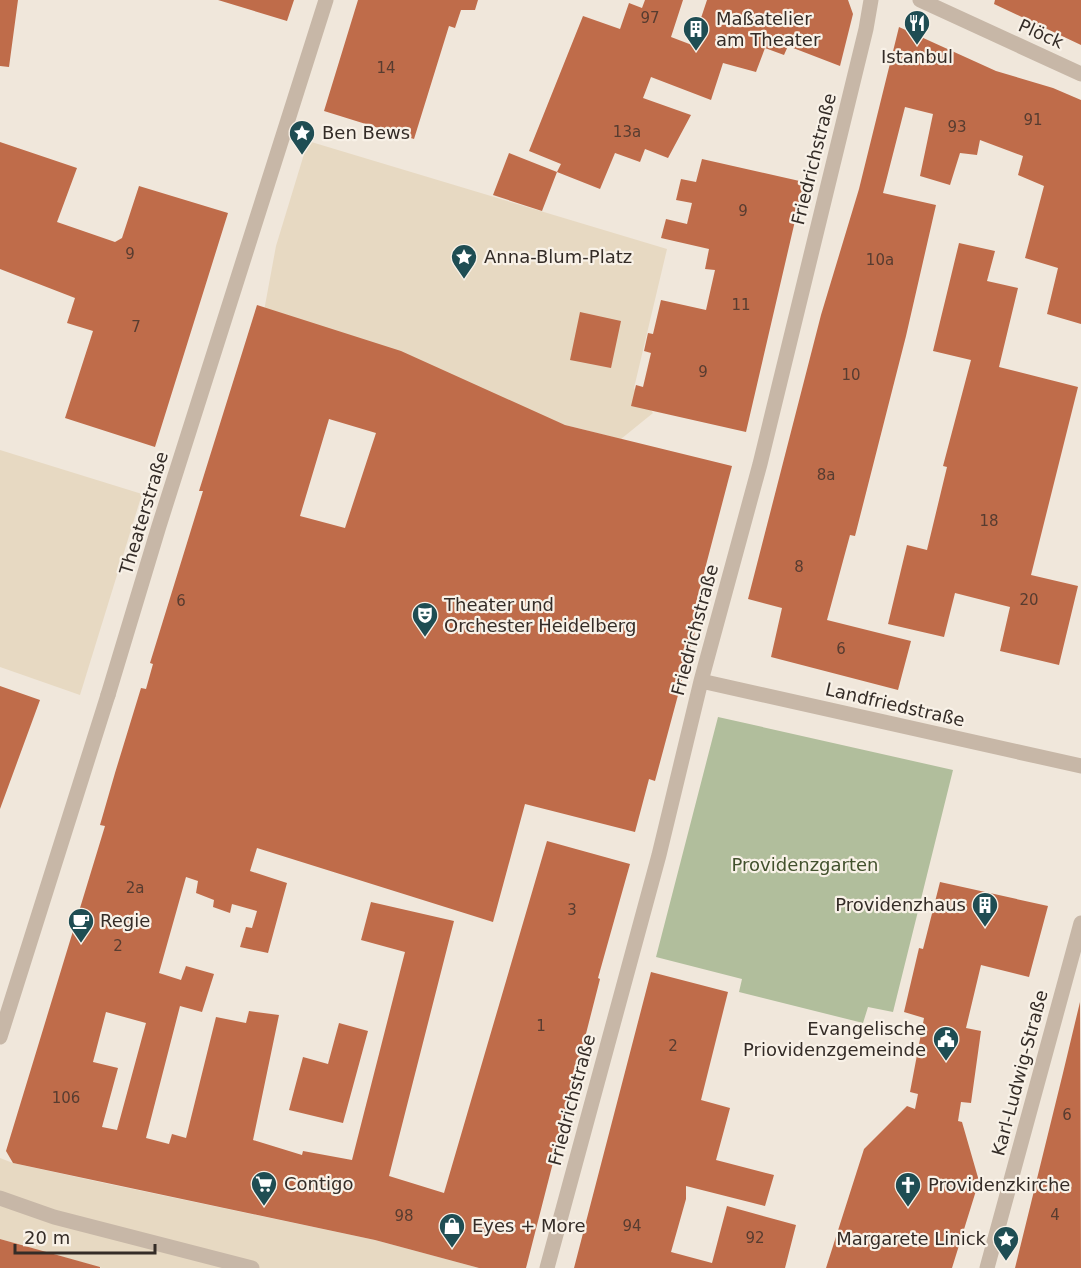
<svg xmlns="http://www.w3.org/2000/svg" width="1081" height="1268" font-family="'DejaVu Sans',sans-serif">
<style>
.green{fill:#b1be9c}
.plaza{fill:#e7d9c2}
.building{fill:#bf6c4a;fill-rule:evenodd}
.lines{fill:none;stroke-linecap:round;stroke-linejoin:round}
.pedestrian{stroke:#c7b7a7;stroke-width:15}
.minor{stroke:#c7b7a7;stroke-width:15}
.labels{text-anchor:middle;stroke-width:4.5;stroke-linejoin:round;paint-order:stroke}
.number-label{font-size:15px;fill:#573c30}
.poi-label{font-size:18px;fill:#342c27;stroke:#f8f1e7;text-anchor:start}
.street-label{font-size:18px;fill:#342c27;stroke:#f8f1e7}
.park-label{font-size:18px;fill:#42512d;stroke:#f8f1e7}
</style>
<rect width="100%" height="100%" fill="#f0e7db"/>
<path class="green" d="M718,717L953,770L893,1012L868,1007L863,1023L739,992L742,979L656,957Z"/>
<path class="plaza" d="M308,141L667,249L634,388L653,413L621,439L565,425L264,311L276,246Z
M0,450L142,494L80,695L0,667Z
M0,1158L13,1163L104,1183L375,1240L479,1268H102L0,1239Z"/>
<path class="building" d="M0,0H18L9,67L0,66Z
M218,0H294L287,21Z
M358,0H478L475,10H461L455,28L449,26L414,139L324,111Z
M645,0H683L671,37L692,45L707,0H848L853,14L840,66L788,46L784,55L765,48L756,72L723,63L711,100L651,77L643,98L691,115L668,158L645,149L640,162L615,153L600,189L557,172L561,164L529,151L583,16L620,29L629,3L642,8Z
M995,0H1081V45L994,4Z
M899,27L996,71L1053,88L1081,100V324L1047,314L1058,268L1025,258L1044,186L1018,175L1023,156L980,140L977,155L960,153L950,185L920,176L933,114L905,107L883,193L936,205L906,336L855,536L850,535L827,620L911,641L898,690L771,657L782,608L748,599L821,315L859,189Z
M0,142L77,168L57,222L115,242L122,238L139,186L228,213L155,447L65,418L93,331L67,323L75,298L0,269Z
M509,153L557,172L542,211L493,195Z
M702,159L804,182L746,432L631,406L636,385L643,387L651,353L644,351L648,333L653,334L661,300L706,310L715,270L705,269L709,249L661,238L666,219L687,224L692,203L676,200L681,179L696,182Z
M959,243L995,251L987,281L1018,288L999,367L1078,387L1031,575L1078,586L1059,665L1000,651L1010,607L955,593L944,637L888,624L907,545L927,550L947,467L943,466L971,360L933,351Z
M257,305L401,351L565,425L732,466L695,607V611L700,613L655,781L649,779L635,832L525,804L493,922L257,848L250,871L287,883L268,953L240,947L246,927L252,928L257,911L232,904L230,913L213,907L214,900L196,893L198,881L186,877L159,973L181,980L186,966L214,974L202,1012L180,1006L146,1138L169,1144L172,1134L186,1138L216,1017L246,1023L249,1011L279,1015L253,1140L302,1155L303,1151L352,1160L405,952L361,940L371,902L454,921L389,1176L444,1193L547,841L630,864L598,978L600,979L526,1268H479L375,1240L13,1163L6,1151L105,826L100,825L115,773L141,688L146,689L153,664L150,663L203,491H199ZM329,419L376,433L345,528L300,516ZM106,1012L146,1023L117,1130L102,1127L118,1068L93,1062Z
M580,312L621,321L611,368L570,360Z
M0,686L40,700L0,809Z
M940,882L1048,906L1029,977L981,965L966,1028L981,1031L971,1103L961,1102L958,1121L962,1122L979,1181L952,1268H826L864,1149L907,1106L915,1109L918,1094L910,1092L924,1018L904,1012L919,948L923,949Z
M651,972L728,992L701,1100L730,1108L716,1160L774,1175L765,1206L686,1186V1199L671,1252L712,1263L727,1206L796,1225L785,1268H574Z
M1080,1002L1081,1268H1015L1063,1073Z
M339,1023L368,1031L343,1123L289,1110L303,1057L328,1064Z
M0,1239L100,1267V1268H0Z"/>
<g class="lines">
<path class="pedestrian" d="M701,681L1081,766
M0,1037L108,695
M0,1198L54,1217L252,1268
M547,1268L659,855L701,681L760,464L866,29L871,0
M987,1268L1081,923"/>
<path class="minor" d="M920,0L1081,74
M108,695L159,526L326,0"/>
</g>
<defs>
<g id="restaurant-pin" transform="scale(1.35)"><path d="M0 17L-7.5 6A9.5 9.5 0 1 1 7.5 6Z" fill="#1f4d53" stroke="#f8f1e7"/><path d="M-5-6h1v4h1v-4h1v4h1v-4h1v5L-1.5 .5V6h-2V.5L-5-1ZM5-6V6H3V1.5H1.5Q1.5-4 5-6Z" fill="#fff"/></g>
<g id="building-pin" transform="scale(1.35)"><path d="M0 17L-7.5 6A9.5 9.5 0 1 1 7.5 6Z" fill="#1f4d53" stroke="#f8f1e7"/><path d="M-4-6H4V6H1V3H-1V6H-4ZM-2.5-4.3h1.7v1.8h-1.7ZM.8-4.3h1.7v1.8H.8ZM-2.5-1h1.7V.8h-1.7ZM.8-1h1.7V.8H.8Z" fill="#fff"/></g>
<g id="sight-pin" transform="scale(1.35)"><path d="M0 17L-7.5 6A9.5 9.5 0 1 1 7.5 6Z" fill="#1f4d53" stroke="#f8f1e7"/><path d="M0-6L1.8-2.2L6-1.7L2.9 1.2L3.7 5.4L0 3.3L-3.7 5.4L-2.9 1.2L-6-1.7L-1.8-2.2Z" fill="#fff"/></g>
<g id="theatre-pin" transform="scale(1.35)"><path d="M0 17L-7.5 6A9.5 9.5 0 1 1 7.5 6Z" fill="#1f4d53" stroke="#f8f1e7"/><path d="M-5-5.5Q0-4 5-5.5V0Q5 5 0 6Q-5 5-5 0ZM-3.3-2.5H-1v1.5H-3.3ZM1-2.5H3.3v1.5H1ZM-2.8 1Q0 5.5 2.8 1Z" fill="#fff"/></g>
<g id="cafe-pin" transform="scale(1.35)"><path d="M0 17L-7.5 6A9.5 9.5 0 1 1 7.5 6Z" fill="#1f4d53" stroke="#f8f1e7"/><path d="M-5.5-4.5H6V0H3Q3 3.5 0 3.5H-2.5Q-5.5 3.5-5.5 0ZM3-3.2v2h1.7v-2ZM-6 4.5H4V6H-6Z" fill="#fff"/></g>
<g id="civic-pin" transform="scale(1.35)"><path d="M0 17L-7.5 6A9.5 9.5 0 1 1 7.5 6Z" fill="#1f4d53" stroke="#f8f1e7"/><path d="M-.6-6.5H3V-4.5H.6V-3L4-1V1h2V6H-6V1h2V-1L-.6-3ZM-1.2 2.5V6h2.4V2.5Z" fill="#fff"/></g>
<g id="supermarket-pin" transform="scale(1.35)"><path d="M0 17L-7.5 6A9.5 9.5 0 1 1 7.5 6Z" fill="#1f4d53" stroke="#f8f1e7"/><path d="M-6-5.5h2.5l.6 2H6L4.5 2H-2.5L-4.4-4H-6ZM-1.5 3.2a1.3 1.3 0 1 0 .1 0ZM3 3.2a1.3 1.3 0 1 0 .1 0Z" fill="#fff"/></g>
<g id="church-pin" transform="scale(1.35)"><path d="M0 17L-7.5 6A9.5 9.5 0 1 1 7.5 6Z" fill="#1f4d53" stroke="#f8f1e7"/><path d="M-1.2-6h2.4v3.5h3.3v2.4h-3.3V6h-2.4V-.1h-3.3v-2.4h3.3Z" fill="#fff"/></g>
<g id="shop-pin" transform="scale(1.35)"><path d="M0 17L-7.5 6A9.5 9.5 0 1 1 7.5 6Z" fill="#1f4d53" stroke="#f8f1e7"/><path d="M-5-2.5h2.3a2.7 3.5 0 0 1 5.4 0H5L5.5 6h-11ZM-1.5-2.5h3a1.5 2.3 0 0 0-3 0Z" fill="#fff"/></g>
</defs>
<g fill-rule="evenodd">
<use href="#restaurant-pin" x="917" y="23"/>
<use href="#building-pin" x="696" y="29"/>
<use href="#sight-pin" x="302" y="133"/>
<use href="#sight-pin" x="464" y="257"/>
<use href="#theatre-pin" x="425" y="615"/>
<use href="#building-pin" x="985" y="905"/>
<use href="#cafe-pin" x="81" y="921"/>
<use href="#civic-pin" x="946" y="1039"/>
<use href="#supermarket-pin" x="264" y="1184"/>
<use href="#church-pin" x="908" y="1185"/>
<use href="#shop-pin" x="452" y="1226"/>
<use href="#sight-pin" x="1006" y="1239"/>
</g>
<g class="labels">
<g class="number-label">
<text x="650" y="23">97</text>
<text x="386" y="73">14</text>
<text x="1033" y="125">91</text>
<text x="957" y="132">93</text>
<text x="627" y="137">13a</text>
<text x="743" y="216">9</text>
<text x="130" y="259">9</text>
<text x="880" y="265">10a</text>
<text x="741" y="310">11</text>
<text x="136" y="332">7</text>
<text x="703" y="377">9</text>
<text x="851" y="380">10</text>
<text x="826" y="480">8a</text>
<text x="989" y="526">18</text>
<text x="799" y="572">8</text>
<text x="1029" y="605">20</text>
<text x="181" y="606">6</text>
<text x="841" y="654">6</text>
<text x="135" y="893">2a</text>
<text x="572" y="915">3</text>
<text x="118" y="951">2</text>
<text x="541" y="1031">1</text>
<text x="673" y="1051">2</text>
<text x="66" y="1103">106</text>
<text x="1067" y="1120">6</text>
<text x="1055" y="1220">4</text>
<text x="404" y="1221">98</text>
<text x="632" y="1231">94</text>
<text x="755" y="1243">92</text>
</g>
<g class="poi-label">
<text x="716" y="25">Maßatelier<tspan x="716" dy="21">am Theater</tspan></text>
<text x="917" y="63" text-anchor="middle">Istanbul</text>
<text x="322" y="139">Ben Bews</text>
<text x="484" y="263">Anna-Blum-Platz</text>
<text x="444" y="611">Theater und<tspan x="444" dy="21">Orchester Heidelberg</tspan></text>
<text x="966" y="911" text-anchor="end">Providenzhaus</text>
<text x="100" y="927">Regie</text>
<text x="926" y="1035" text-anchor="end">Evangelische<tspan x="926" dy="21">Priovidenzgemeinde</tspan></text>
<text x="284" y="1190">Contigo</text>
<text x="928" y="1191">Providenzkirche</text>
<text x="472" y="1232">Eyes + More</text>
<text x="986" y="1245" text-anchor="end">Margarete Linick</text>
</g>
<g class="street-label">
<text transform="translate(1041 34) rotate(24)" y="6">Plöck</text>
<text transform="translate(814 159) rotate(-76)" y="6">Friedrichstraße</text>
<text transform="translate(144 513) rotate(-73)" y="6">Theaterstraße</text>
<text transform="translate(695 630) rotate(-75)" y="6">Friedrichstraße</text>
<text transform="translate(895 705) rotate(13)" y="6">Landfriedstraße</text>
<text transform="translate(1020 1073) rotate(-75)" y="6">Karl-Ludwig-Straße</text>
<text transform="translate(572 1100) rotate(-75)" y="6">Friedrichstraße</text>
</g>
<g class="park-label">
<text x="805" y="871">Providenzgarten</text>
</g>
</g>
<path d="M15 1244v9h140v-9" fill="none" stroke="#342c27" stroke-width="3"/>
<text x="24" y="1244" font-size="18" fill="#342c27" stroke="#f8f1e7" stroke-width="4.5" paint-order="stroke">20 m</text>
</svg>
